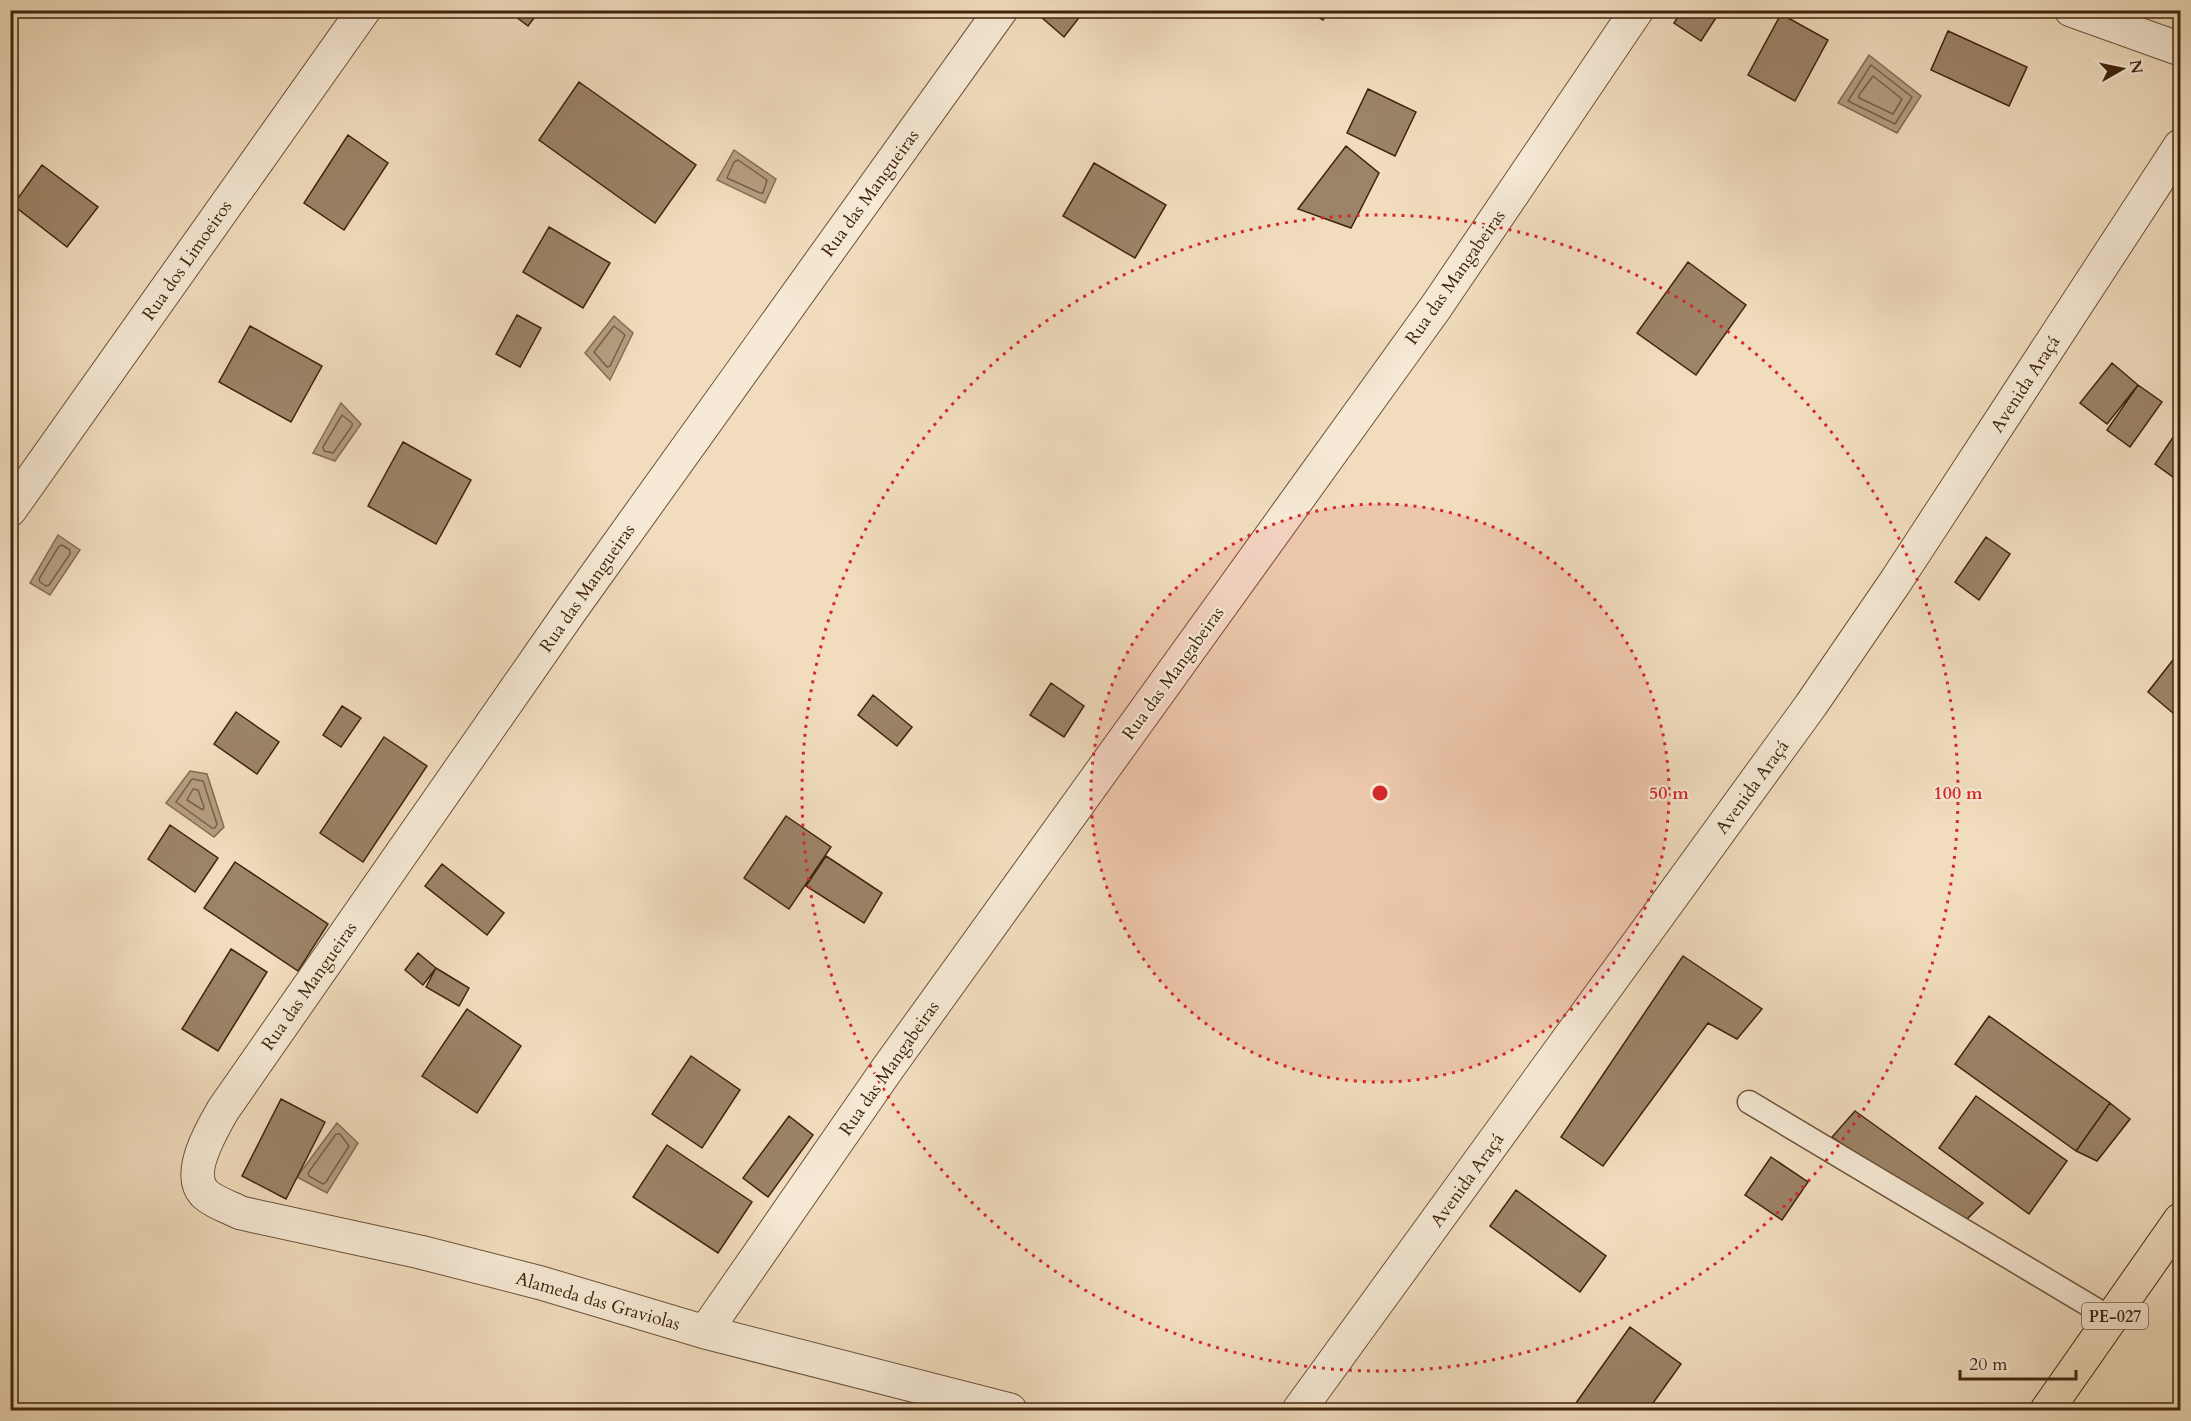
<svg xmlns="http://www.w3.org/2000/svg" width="2191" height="1421" font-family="Cardo,serif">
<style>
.water{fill:#b59e81;stroke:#866d52;stroke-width:1.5}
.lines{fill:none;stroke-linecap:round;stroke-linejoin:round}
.shore{stroke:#7a6046;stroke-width:1.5}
.building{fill:#9c8468;stroke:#40230b;stroke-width:1.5}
.service-casing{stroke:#6c5238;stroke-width:25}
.minor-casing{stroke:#6c5238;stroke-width:35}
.primary-casing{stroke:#40230b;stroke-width:35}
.service{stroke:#f6e9d5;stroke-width:22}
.minor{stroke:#f6e9d5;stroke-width:33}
.primary{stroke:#f1ddbe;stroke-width:33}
.ring{fill:none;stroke:#d62828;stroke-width:3;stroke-dasharray:3 6}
.labels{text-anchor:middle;stroke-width:4.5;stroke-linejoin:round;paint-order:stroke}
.shield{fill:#f6e9d5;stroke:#775e48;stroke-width:1.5}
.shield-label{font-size:16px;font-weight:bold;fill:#40230b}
.street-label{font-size:18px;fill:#40230b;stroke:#f6e9d5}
.centre{fill:#d62828;stroke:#f6e9d5;stroke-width:3}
.ring-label{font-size:18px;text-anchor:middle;font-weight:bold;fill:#d62828;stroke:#f6e9d5;stroke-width:4.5;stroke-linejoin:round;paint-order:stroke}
</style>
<rect width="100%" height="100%" fill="#f1ddbe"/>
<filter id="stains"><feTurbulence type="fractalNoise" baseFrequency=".00333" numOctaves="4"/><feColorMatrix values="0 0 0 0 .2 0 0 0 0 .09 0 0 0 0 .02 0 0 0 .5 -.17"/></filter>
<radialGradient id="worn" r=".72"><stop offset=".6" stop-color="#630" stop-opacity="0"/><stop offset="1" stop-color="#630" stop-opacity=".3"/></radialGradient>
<path class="water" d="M1869,55L1921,96L1897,133L1838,103Z
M734,150L776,179L765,203L717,180Z
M614,316L633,333L610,380L585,353Z
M341,403L361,424L335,461L313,453Z
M58,535L80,550L50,595L30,583Z
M190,771L207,774L224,827L214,837L166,803Z
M337,1123L358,1143L327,1193L297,1177Z"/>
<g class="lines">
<path class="shore" d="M1871,65L1912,97L1895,124L1848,101Z
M1873,76L1902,99L1893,114L1859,98V95Z
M738,160L767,180L763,193H760L727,178L734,162Z
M614,326L625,335L610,366L607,367L594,352Z
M342,415L352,423V426L333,453L324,451L323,447Z
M62,545L70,550V554L49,585L46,586L40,582L39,579L59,546Z
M192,779L203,781L217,824L215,828H212L176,802Z
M193,789L198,790L204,807L203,810L187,800Z
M336,1134H340L349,1146L326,1182L323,1184L309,1176L308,1173Z"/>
</g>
<path class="building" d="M507,10H540L528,26Z
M1033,10H1085L1064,37Z
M1306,10H1329L1323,20Z
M1682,10H1721L1701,41L1674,23Z
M1781,14L1828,40L1795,101L1748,75Z
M1948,31L2027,67L2009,106L1931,70Z
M579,82L696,165L655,223L539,140Z
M1368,89L1416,112L1395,156L1347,133Z
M348,135L388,163L344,230L304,203Z
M1346,146L1379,173L1351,228L1298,209Z
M1094,163L1166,205L1135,258L1063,216Z
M42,165L98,207L67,247L13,205Z
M549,227L610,263L583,308L523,272Z
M1688,262L1746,305L1696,375L1637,333Z
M517,315L541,328L520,367L496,354Z
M250,326L322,366L291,422L219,382Z
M2112,363L2138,385L2107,424L2080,403Z
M2138,385L2162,402L2130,447L2107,430Z
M2180,427V482L2155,464Z
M403,442L471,480L436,544L368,506Z
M1986,537L2010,554L1979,600L1955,582Z
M2180,651V719L2148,692Z
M1051,683L1084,706L1064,737L1030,715Z
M873,695L912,727L897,746L858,715Z
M342,706L361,718L341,747L323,735Z
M236,712L279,742L257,774L214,744Z
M384,737L427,766L363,862L320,833Z
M786,816L831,847L789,909L744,878Z
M170,825L218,858L195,892L148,859Z
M826,856L882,893L864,923L806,886Z
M235,862L328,924L298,971L204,908Z
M442,864L504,913L487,935L425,886Z
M231,949L267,972L218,1051L182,1029Z
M418,953L436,968L423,985L405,970Z
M1683,956L1762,1009L1737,1039L1708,1023L1603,1166L1561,1137Z
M436,968L469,988L459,1006L426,987Z
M467,1009L521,1046L477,1113L422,1076Z
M1989,1016L2110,1103L2076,1151L1955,1064Z
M691,1056L740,1090L702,1148L652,1114Z
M1976,1096L2067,1161L2029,1214L1939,1148Z
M281,1099L325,1122L286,1199L242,1176Z
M2110,1103L2130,1119L2097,1161L2076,1151Z
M1855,1111L1983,1203L1962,1224L1832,1137Z
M789,1116L813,1135L768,1197L743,1178Z
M667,1145L752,1202L718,1253L633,1197Z
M1771,1157L1808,1182L1782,1220L1745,1195Z
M1516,1190L1606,1256L1580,1292L1490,1226Z
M1630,1327L1681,1364L1648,1410H1571Z
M1820,1405L1821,1410H1783Z"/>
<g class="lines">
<g class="service-casing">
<path id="service" d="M1749,1102L2112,1319"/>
</g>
<g class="minor-casing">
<path id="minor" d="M1001,10L571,610L223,1110C212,1129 186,1173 204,1193C213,1202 229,1207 241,1213L420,1252L541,1283L705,1332L1010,1410
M2071,10L2180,49
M10,510L364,10
M705,1332L888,1068L1436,307L1637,10
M1299,1410L1811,705L1896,581L2180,146"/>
</g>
<g class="primary-casing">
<path id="primary" d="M2047,1410L2180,1220"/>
</g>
<use href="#service" class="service"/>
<use href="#minor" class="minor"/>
<use href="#primary" class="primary"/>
</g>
<circle cx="1380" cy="793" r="289" fill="#d62828" fill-opacity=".12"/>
<g class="ring">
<circle cx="1380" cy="793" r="289"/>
<circle cx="1380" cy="793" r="578"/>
</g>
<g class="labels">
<rect class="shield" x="2082" y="1303" width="66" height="26" rx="4.5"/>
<g class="shield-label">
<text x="2115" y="1322">PE-027</text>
</g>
<g class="street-label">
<text transform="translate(870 193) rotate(-54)" y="6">Rua das Mangueiras</text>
<text transform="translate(187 260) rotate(-55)" y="6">Rua dos Limoeiros</text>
<text transform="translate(1455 277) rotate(-55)" y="6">Rua das Mangabeiras</text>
<text transform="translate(2025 384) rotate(-57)" y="6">Avenida Araçá</text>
<text transform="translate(587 588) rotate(-55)" y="6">Rua das Mangueiras</text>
<text transform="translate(1173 673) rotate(-54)" y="6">Rua das Mangabeiras</text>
<text transform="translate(1752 787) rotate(-54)" y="6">Avenida Araçá</text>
<text transform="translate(309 986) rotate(-55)" y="6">Rua das Mangueiras</text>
<text transform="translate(889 1068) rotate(-55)" y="6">Rua das Mangabeiras</text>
<text transform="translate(1467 1180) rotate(-54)" y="6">Avenida Araçá</text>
<text transform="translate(598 1301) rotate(16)" y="6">Alameda das Graviolas</text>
</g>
</g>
<circle cx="1380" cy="793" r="9" class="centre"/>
<g class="ring-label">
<text x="1669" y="799">50 m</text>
<text x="1958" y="799">100 m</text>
</g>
<rect width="2191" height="1421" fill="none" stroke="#f1ddbe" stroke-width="36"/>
<rect x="12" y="12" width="2167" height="1397" fill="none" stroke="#40230b" stroke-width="3"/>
<rect x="18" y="18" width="2155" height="1385" fill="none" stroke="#40230b" stroke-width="1.5"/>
<g transform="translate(2122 69) rotate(81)" stroke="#f6e9d5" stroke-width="4.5" paint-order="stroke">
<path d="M0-4.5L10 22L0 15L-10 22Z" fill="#40230b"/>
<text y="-9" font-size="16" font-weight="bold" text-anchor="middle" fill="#40230b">N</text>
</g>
<path d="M1960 1370v9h116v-9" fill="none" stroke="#40230b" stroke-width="3"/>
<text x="1969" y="1370" font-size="18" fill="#40230b" stroke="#f6e9d5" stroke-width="4.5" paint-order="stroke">20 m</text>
<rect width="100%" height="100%" filter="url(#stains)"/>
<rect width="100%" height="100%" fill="url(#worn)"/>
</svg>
